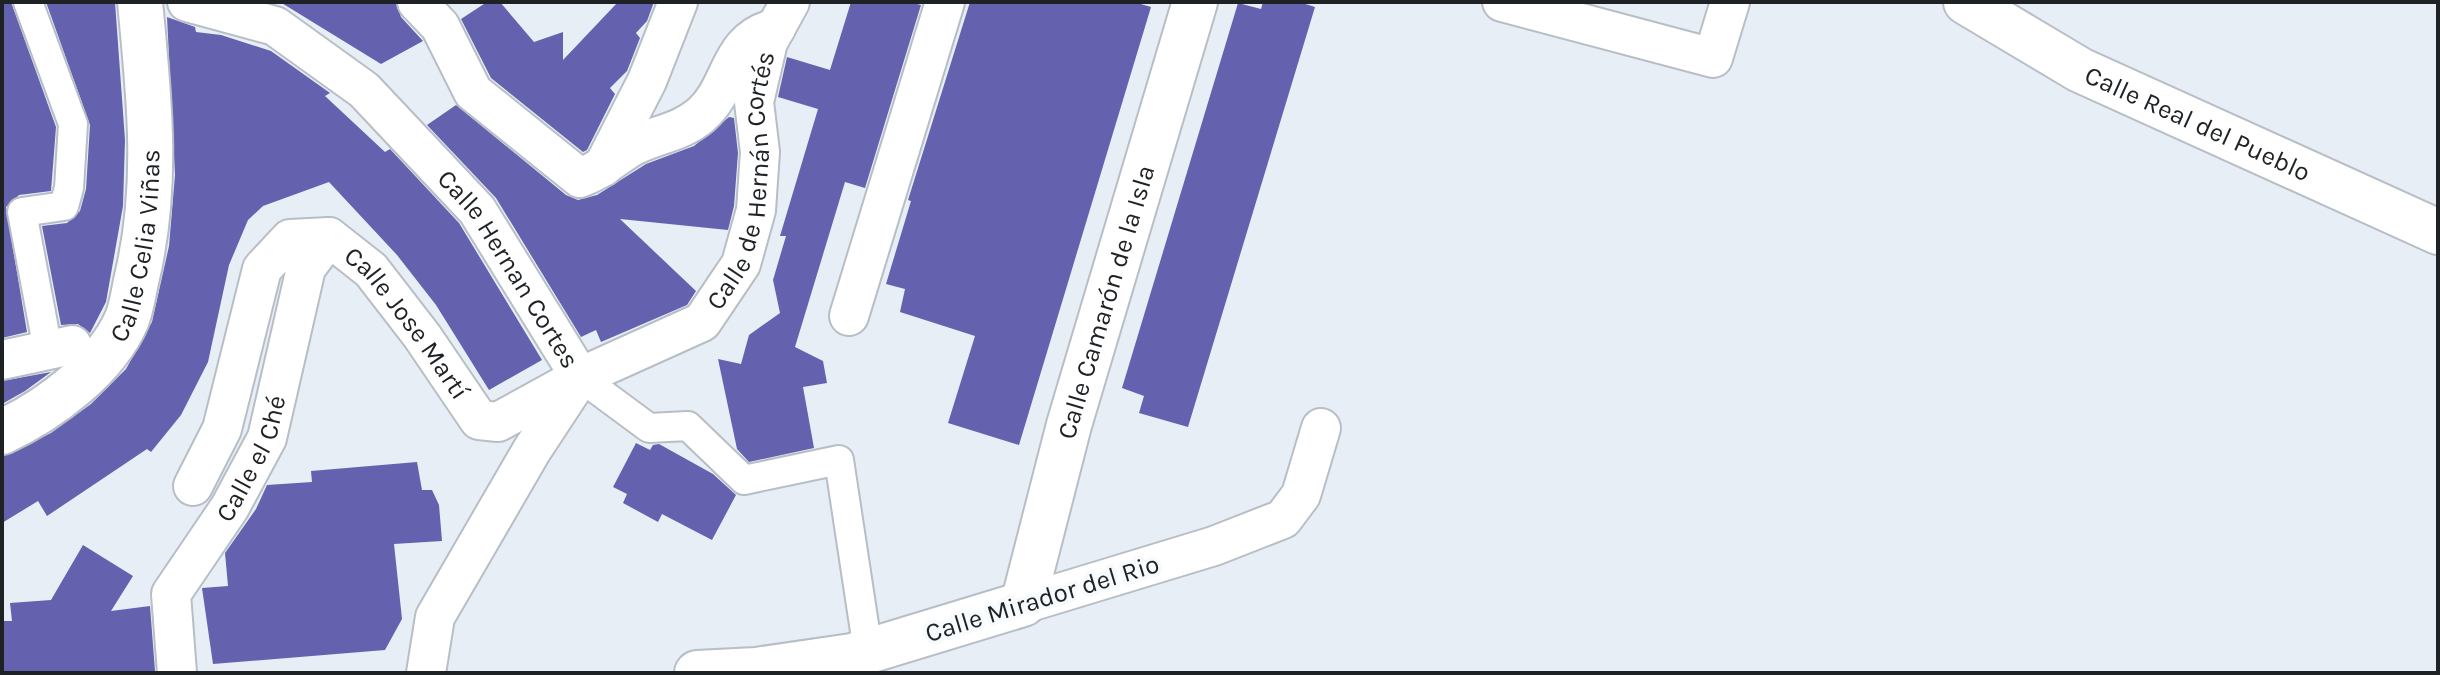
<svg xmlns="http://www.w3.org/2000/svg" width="2440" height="675" font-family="Karla,sans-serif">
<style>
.building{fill:#6462af}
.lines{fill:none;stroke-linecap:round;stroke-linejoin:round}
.pedestrian-casing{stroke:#b7bec6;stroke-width:32}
.minor-casing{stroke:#b7bec6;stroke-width:42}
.tertiary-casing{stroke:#b7bec6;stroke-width:48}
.pedestrian{stroke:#fff;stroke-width:28}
.minor{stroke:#fff;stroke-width:38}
.tertiary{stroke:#fff;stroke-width:44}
.labels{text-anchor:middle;stroke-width:8;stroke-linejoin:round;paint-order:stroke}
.street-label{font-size:26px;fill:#1f2225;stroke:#f8fbfe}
</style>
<rect width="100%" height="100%" fill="#e7eef6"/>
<path class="building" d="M2,2H11L56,127L51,191L19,195L6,207L27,332L2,338Z
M46,2H115L125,140L123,206L106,302L90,333L78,324L61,325L42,226L67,223L80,211L86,189L90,125Z
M280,2H396L401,17L423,41L381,64Z
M487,2H500L534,42L563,32V60L618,2H654L647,21L636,33L640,38L627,71L610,88L615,94L587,150L583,152L491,78L461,19Z
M851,2H909L921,5L865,188L845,182L795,347L823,361L827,383L803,387L814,448L749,462L737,449L718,359L741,364L749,335L780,313L773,280L786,236H780L818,109L778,97L787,57L830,70Z
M970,2H1134L1151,7L1019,445L948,423L975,336L900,312L905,289L886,284L911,201L908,200Z
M1263,2H1299L1315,7L1188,427L1139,413L1144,396L1122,388L1238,3L1261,9Z
M167,17L195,27L196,32L221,35L271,51L330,93L325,96L385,152L390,149L459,223L542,360L489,390L436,305L397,255L329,182L263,206L248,220L229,265L208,362L181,415L151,452L147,449L47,516L38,501L2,523V457L51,433L91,404L126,369L152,322L169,246L175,175Z
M456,105L566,195L578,200L597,195L646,164L694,146L729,117L734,118L738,153L734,206L728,230L620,219L696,291L687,305L601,342L596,330L581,337L496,198L427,125Z
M51,372L25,391L2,404V381Z
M636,443L650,450L653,445L659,444L713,474L736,495L712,540L662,514L658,522L623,503L627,494L613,487Z
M417,462L422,490H432L439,505L442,541L394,544L402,619L385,650L213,664L202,588L228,586L225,553L256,509L267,485L312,482L311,471Z
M83,545L133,576L111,611L150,606L155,671L2,673V621H12L10,603L51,600Z"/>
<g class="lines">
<g class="pedestrian-casing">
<path id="pedestrian" d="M28,2L73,124L69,188L64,206L22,212L48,350
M580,377L649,428L688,426L744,480L839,460L868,651"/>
</g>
<g class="minor-casing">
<g id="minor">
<path id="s1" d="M187,2L275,26L364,90L477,210L580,377"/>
<path d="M417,2L440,26L473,92L580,178C599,171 611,160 628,149C651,135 679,134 701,115C734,86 726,40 776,28"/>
<path d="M1502,2L1713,58L1730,2"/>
<path d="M603,167L647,81L678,2"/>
<path d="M849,316L945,2"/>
<path d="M2,360L72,345"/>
<path id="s2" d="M193,486L222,429L262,269L290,239L329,237L371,270L422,336L479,420L498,422L580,377L702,322L741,264L756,210L760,152L754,102L768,42L790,2"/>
<path d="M1023,604L1214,546L1283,519L1301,495L1321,428"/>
<path id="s3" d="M177,673L171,594L230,507L267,438L306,268L329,237"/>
<path d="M426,673L435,617L532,450L578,380"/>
</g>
</g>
<g class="tertiary-casing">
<g id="tertiary">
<path id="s4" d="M1966,2L2080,70L2438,232"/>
<path id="s5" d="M2,432C49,410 106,368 127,319C132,306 134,290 137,277C159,185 149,95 140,2"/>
<path id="s6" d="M697,673L756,670L852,656L1023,604L1069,425L1195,2"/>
</g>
</g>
<use href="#pedestrian" class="pedestrian"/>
<use href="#minor" class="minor"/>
<use href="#tertiary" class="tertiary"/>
</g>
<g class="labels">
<g class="street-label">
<text dy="9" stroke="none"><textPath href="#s4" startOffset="262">Calle Real del Pueblo</textPath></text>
<text dy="9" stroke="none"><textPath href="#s2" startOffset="946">Calle de Hernán Cortés</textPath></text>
<text dy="9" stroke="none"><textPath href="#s5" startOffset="246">Calle Celia Viñas</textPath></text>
<text dy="9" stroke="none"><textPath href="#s1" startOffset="432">Calle Hernan Cortes</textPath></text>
<text dy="9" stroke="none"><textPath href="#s6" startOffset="648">Calle Camarón de la Isla</textPath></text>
<text dy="9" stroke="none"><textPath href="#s2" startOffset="426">Calle Jose Martí</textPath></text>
<text dy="9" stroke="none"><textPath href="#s3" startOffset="238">Calle el Ché</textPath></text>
<text transform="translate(1042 598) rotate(-17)" y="9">Calle Mirador del Rio</text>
</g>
</g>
<rect width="2440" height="675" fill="none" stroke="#1f2225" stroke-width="8"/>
</svg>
